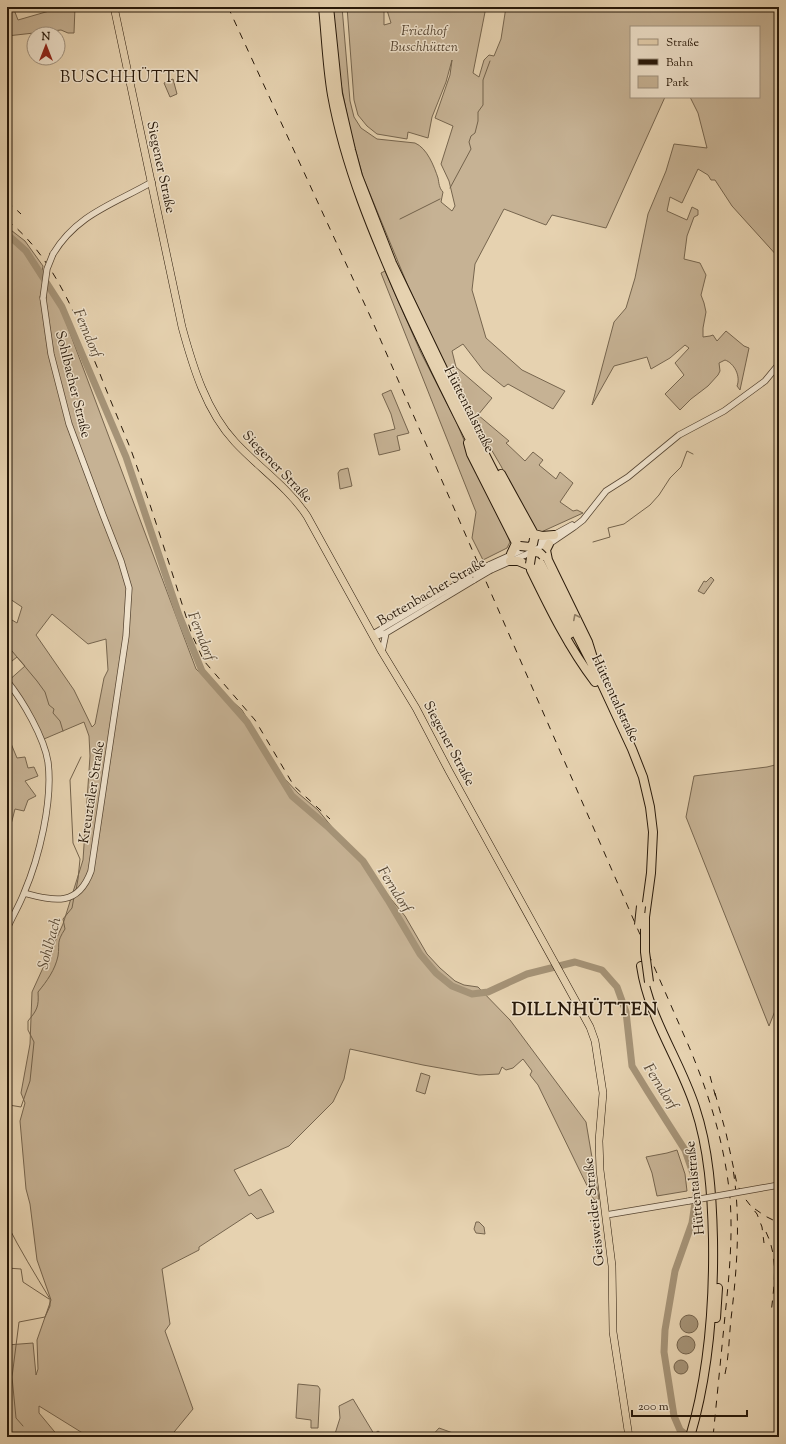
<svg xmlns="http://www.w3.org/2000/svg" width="786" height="1444" font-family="'Sorts Mill Goudy',serif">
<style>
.green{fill:#c6b294;stroke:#76654e;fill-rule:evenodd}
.water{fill:#a59377;stroke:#73624b}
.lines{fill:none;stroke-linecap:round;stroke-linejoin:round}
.stream{stroke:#73624b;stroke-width:1}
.river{stroke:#a59377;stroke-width:7}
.minor-casing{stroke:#574633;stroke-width:7}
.major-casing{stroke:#271809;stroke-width:8}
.highway-casing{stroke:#271809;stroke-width:10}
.minor{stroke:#efe2cc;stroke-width:5.5}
.major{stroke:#e6d2b0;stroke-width:7}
.highway{stroke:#e6d2b0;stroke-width:8}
.rail{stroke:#271809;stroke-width:1;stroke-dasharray:7 7;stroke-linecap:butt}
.minor-bridge-casing{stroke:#574633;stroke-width:7;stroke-linecap:butt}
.highway-bridge-casing{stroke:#271809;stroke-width:10;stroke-linecap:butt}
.minor-bridge{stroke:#efe2cc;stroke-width:5.5}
.highway-bridge{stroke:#e6d2b0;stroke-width:8}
.oneway{stroke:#907e65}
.labels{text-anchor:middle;stroke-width:3;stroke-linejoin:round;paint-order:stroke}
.park-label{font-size:14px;font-style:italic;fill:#574633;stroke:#efe2cc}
.street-label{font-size:14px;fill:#271809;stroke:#efe2cc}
.water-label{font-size:15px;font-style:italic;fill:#594935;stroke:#efe2cc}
.quarter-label{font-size:16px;letter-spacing:1px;fill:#271809;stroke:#efe2cc}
.district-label{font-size:18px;font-weight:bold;letter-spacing:1px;fill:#271809;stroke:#efe2cc}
</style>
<rect width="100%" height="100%" fill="#e6d2b0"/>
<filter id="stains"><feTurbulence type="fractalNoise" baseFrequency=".005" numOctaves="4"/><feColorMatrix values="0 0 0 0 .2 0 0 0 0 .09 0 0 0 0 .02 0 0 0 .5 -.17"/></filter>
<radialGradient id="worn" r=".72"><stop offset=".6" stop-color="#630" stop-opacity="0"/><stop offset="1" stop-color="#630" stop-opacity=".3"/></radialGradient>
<path class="green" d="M7,7H13L18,20L63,7H75L74,33H68L61,30L7,36Z
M333,7H342L350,101L354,117L361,128L377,139L415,143C427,148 434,166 438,178C439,183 439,188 443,192L441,202L452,211L455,206L449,181L441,164L453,126L435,118L450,75L452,60L446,82L432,117L428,138L408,132L407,139L377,134L367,126L358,115L354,100L347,7H384V25L391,23L386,7H486L473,73L479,77L484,60L489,55L494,56L501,39L506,7H779V258L732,206L715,180H711L708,175L698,169L682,203L670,197L667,211L687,220L692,207L698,210V215L694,217L687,236L684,259L700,263L706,275L701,295L704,303L706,312L703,328V337L710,336L713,335L717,341L726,331L744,346L749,348L740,390L737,386C741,376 734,363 725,360L719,363L720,371L718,375L708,386L691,399L680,410L665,394L684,375L675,363L689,348L685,345L670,358L651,369L647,357L614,366L592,405L614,322L626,308L635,278L648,214L666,171L674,144L707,148L698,113L690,97H759V27H631V97H665L606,228L552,215L546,225L504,209L475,264L472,290L486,338L522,370L565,391L553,409L508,384L504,387L483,370L463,344L452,351L456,367L492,398L478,415L509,441L506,443L525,461L533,452L543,460L539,465L556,479L560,472L573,483L560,502L573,511L577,510L583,513L539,533L533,528L501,466L468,410L439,352L408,286L363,177L350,130L340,79Z
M173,79L177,94L170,97L164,83Z
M7,227L25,241L43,266L41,277L61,309L196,669L242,710L284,778L298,793L318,810L405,916L427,954L440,968L455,981L464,985L478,987L510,1020L586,1122L599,1199L594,1200L538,1085L530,1075L532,1071L523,1059L513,1068L506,1070L502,1067L499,1074L479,1075L423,1065L350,1049L344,1079L333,1102L289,1146L234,1170L249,1196L261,1189L274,1212L257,1219L251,1213L199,1247V1250L162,1269L170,1324L165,1331L193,1409L170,1437H89L39,1406V1413L59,1437H13L7,1416V1345L33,1343L36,1375L38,1369L37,1340L51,1300L37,1260L30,1204L26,1189L20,1121L25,1103L21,1093L30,1044L32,992L63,924L83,860L90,756L89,736L84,722L44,739L7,685V682L25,666L17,657L7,665V617L17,623L22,607L7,597ZM52,614L88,644L106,639L108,670L104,678L95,724L92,727L74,690L36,635Z
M385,271L421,353L456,421L476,469L502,520L510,542L507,548L483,560L472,538L476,512L381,273Z
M391,390L409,433L397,436L400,450L379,455L374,434L395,429L391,414L382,394Z
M348,468L352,486L340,489L338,473L340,470Z
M711,577L714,580L704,594L698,591L704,581L706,582Z
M7,734L17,758L25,757L28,768L34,767L38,776L25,781L36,796L28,800L24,811L15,809L7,840Z
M779,764V1001L769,1026L686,817L694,776L767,767Z
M421,1073L430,1076L425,1094L416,1091Z
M677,1150L685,1174L687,1191L657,1196L652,1173L646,1157L667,1153Z
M476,1222H479L484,1227L485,1234L476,1233L474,1229Z
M298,1384L318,1386L320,1389L318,1428H311V1420L296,1418Z
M353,1399L374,1434L378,1431L386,1437H334L340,1418L339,1406Z
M439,1428L453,1433L451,1437H431Z"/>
<path class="water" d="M680 1324a9 9 0 1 1 18 0a9 9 0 1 1-18 0Z
M677 1345a9 9 0 1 1 18 0a9 9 0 1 1-18 0Z
M674 1367a7 7 0 1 1 14 0a7 7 0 1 1-14 0Z"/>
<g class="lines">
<path class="stream" d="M450,188L471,149L469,142L471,136L475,133L478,121V112L483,105V80L490,61
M400,219L440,199
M593,542L610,537L608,528L624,524L650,505L659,495L670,478L681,467L687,451L693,454
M7,645L37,681L45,692L49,705L54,709L53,713L60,721L63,731
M76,890L78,879L80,859L73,843L70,780L81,757
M7,1114L9,1105L21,1107L30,1081L34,1042L28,1030V1021C37,1010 39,1007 38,992C47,981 55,970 58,956C60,942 56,943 65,929L63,919L72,908L74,897
M7,1132L8,1137H7
M7,1224C20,1250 35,1274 50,1299V1306L45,1317L19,1322L12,1377L16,1418L23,1426
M7,1268L21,1269L23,1282L49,1299
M667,1372L669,1370"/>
<path class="river" d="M7,234L26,251L62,307L126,457L179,615L202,671L247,722L292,796L327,826L363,861L388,900L420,954L436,973L452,986L472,994L488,992L527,974L575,962L602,970L617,987L626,1012L632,1066L648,1092L685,1150L696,1182V1196L692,1223L675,1271L665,1330L664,1352L674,1416L680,1430L689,1437"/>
<g class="minor-casing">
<path id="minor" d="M53,254C77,214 114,204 152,182
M537,544L572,525
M539,548L549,544L574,527L583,520L606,491L628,477L679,435L724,411L765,381L779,364
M489,565L522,550
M491,570L525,555
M373,634L474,574
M373,634L377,636L386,633L474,580
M382,652L386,633
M7,681C23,701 44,737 48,762C53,801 39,858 24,893C19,906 12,917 7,929
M24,893C55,901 78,907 91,871L126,636L129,588L121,561L103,515L69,424L51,354L43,298
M606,1215L689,1201"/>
</g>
<g class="major-casing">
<path id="major" d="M114,7L182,327C193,367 206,411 235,442C258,467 288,487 307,516L382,652L416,708L449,771L590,1027L595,1041L603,1093L599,1141L600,1170L612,1266L613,1332L629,1437"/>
</g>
<g class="highway-casing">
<path id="highway" d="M323,7C326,36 327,66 332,95C345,167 374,235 403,301C454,414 514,523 570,634
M329,7L338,94L351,150L358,176L392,263L469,423L600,680L632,749L643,777L650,807L653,832L651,873L645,917
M468,443L471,454L516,543L520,546
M501,474L534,534V539
M534,534L542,536L554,535
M549,544L546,550L548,560L588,642L593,658
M511,554L516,543
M510,561H518L530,566
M530,564L531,570C550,609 569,648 595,682
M641,966C649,1019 679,1058 695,1107C709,1149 712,1195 713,1239C714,1305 709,1373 690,1437
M716,1318L718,1288"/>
</g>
<use href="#minor" class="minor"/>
<use href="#major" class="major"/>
<use href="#highway" class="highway"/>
<path class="rail" d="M228,7L371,318L690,1049C710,1097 725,1146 730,1198C733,1238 729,1277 725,1316C721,1356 717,1397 713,1437
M7,201L21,214
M7,220C55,258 77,319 100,374C110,400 121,425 131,450C153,511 172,573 192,635L204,661L255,720L294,786L330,819
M710,1076L716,1098
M715,1093L726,1133L737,1184L743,1196L757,1214L762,1227L764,1243
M755,1209L765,1216L779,1223
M766,1232C779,1259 774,1285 771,1314
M725,1374C729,1356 729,1337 731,1319C737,1269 741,1219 733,1169"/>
<g class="minor-bridge-casing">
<path id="minor-bridge" d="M43,298L47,269L53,254
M525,555L539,548
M474,574L489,565
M474,580L491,570
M689,1201L779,1185"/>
</g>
<g class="highway-bridge-casing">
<path id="highway-bridge" d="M520,546L530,547L533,544L534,539
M530,564L532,551L540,553L543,556
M645,917V952L649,982
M639,925L641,906"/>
</g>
<use href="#minor-bridge" class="minor-bridge"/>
<use href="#highway-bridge" class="highway-bridge"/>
</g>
<defs><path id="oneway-chevron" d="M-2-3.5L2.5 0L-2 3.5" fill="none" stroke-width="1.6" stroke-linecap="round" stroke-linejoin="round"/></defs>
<use class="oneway" href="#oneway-chevron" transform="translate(576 617) rotate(-117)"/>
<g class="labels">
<g class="park-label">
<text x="424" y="35">Friedhof<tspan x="424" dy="16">Buschhütten</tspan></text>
</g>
<g class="street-label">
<text transform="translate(162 167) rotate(78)" y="5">Siegener Straße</text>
<text transform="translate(74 384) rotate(76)" y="5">Sohlbacher Straße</text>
<text transform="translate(470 409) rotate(63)" y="5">Hüttentalstraße</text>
<text transform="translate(278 466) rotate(46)" y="5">Siegener Straße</text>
<text transform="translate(431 591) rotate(-30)" y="5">Bottenbacher Straße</text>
<text transform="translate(616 698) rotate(65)" y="5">Hüttentalstraße</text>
<text transform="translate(450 743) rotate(62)" y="5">Siegener Straße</text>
<text transform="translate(91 792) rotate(-81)" y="5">Kreuztaler Straße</text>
<text transform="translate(694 1188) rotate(-96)" y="5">Hüttentalstraße</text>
<text transform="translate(593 1212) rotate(-96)" y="5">Geisweider Straße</text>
</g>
<g class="water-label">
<text transform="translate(88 333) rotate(67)" y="5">Ferndorf</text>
<text transform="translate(202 636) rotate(68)" y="5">Ferndorf</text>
<text transform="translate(395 889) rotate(58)" y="5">Ferndorf</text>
<text transform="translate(49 943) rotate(-75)" y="5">Sohlbach</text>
<text transform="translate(661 1086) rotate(58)" y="5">Ferndorf</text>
</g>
<g class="quarter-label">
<text x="130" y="82">BUSCHHÜTTEN</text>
</g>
<g class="district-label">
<text x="585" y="1015">DILLNHÜTTEN</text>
</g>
</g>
<rect width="786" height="1444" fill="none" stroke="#e6d2b0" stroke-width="24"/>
<rect x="8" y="8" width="770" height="1428" fill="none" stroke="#271809" stroke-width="2"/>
<rect x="12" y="12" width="762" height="1420" fill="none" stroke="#271809"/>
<rect x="630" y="26" width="130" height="72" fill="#efe2cc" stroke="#9f917e"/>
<rect x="638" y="39" width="20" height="6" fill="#e6d2b0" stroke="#9f917e"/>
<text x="666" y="46" font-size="12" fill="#271809">Straße</text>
<rect x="638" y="59" width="20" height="6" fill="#271809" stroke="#9f917e"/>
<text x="666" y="66" font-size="12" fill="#271809">Bahn</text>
<rect x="638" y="76" width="20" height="12" fill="#c6b294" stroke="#9f917e"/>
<text x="666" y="86" font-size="12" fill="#271809">Park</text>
<g transform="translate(46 46)"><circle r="19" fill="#efe2cc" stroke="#9f917e"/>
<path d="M0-3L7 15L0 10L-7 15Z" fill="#8f2418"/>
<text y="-6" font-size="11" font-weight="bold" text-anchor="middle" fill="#271809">N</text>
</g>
<path d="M632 1410v6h115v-6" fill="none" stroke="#271809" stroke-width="2"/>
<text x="638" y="1410" font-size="12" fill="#271809" stroke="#efe2cc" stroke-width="3" paint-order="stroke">200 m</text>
<rect width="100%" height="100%" filter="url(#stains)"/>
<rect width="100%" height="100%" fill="url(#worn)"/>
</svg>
